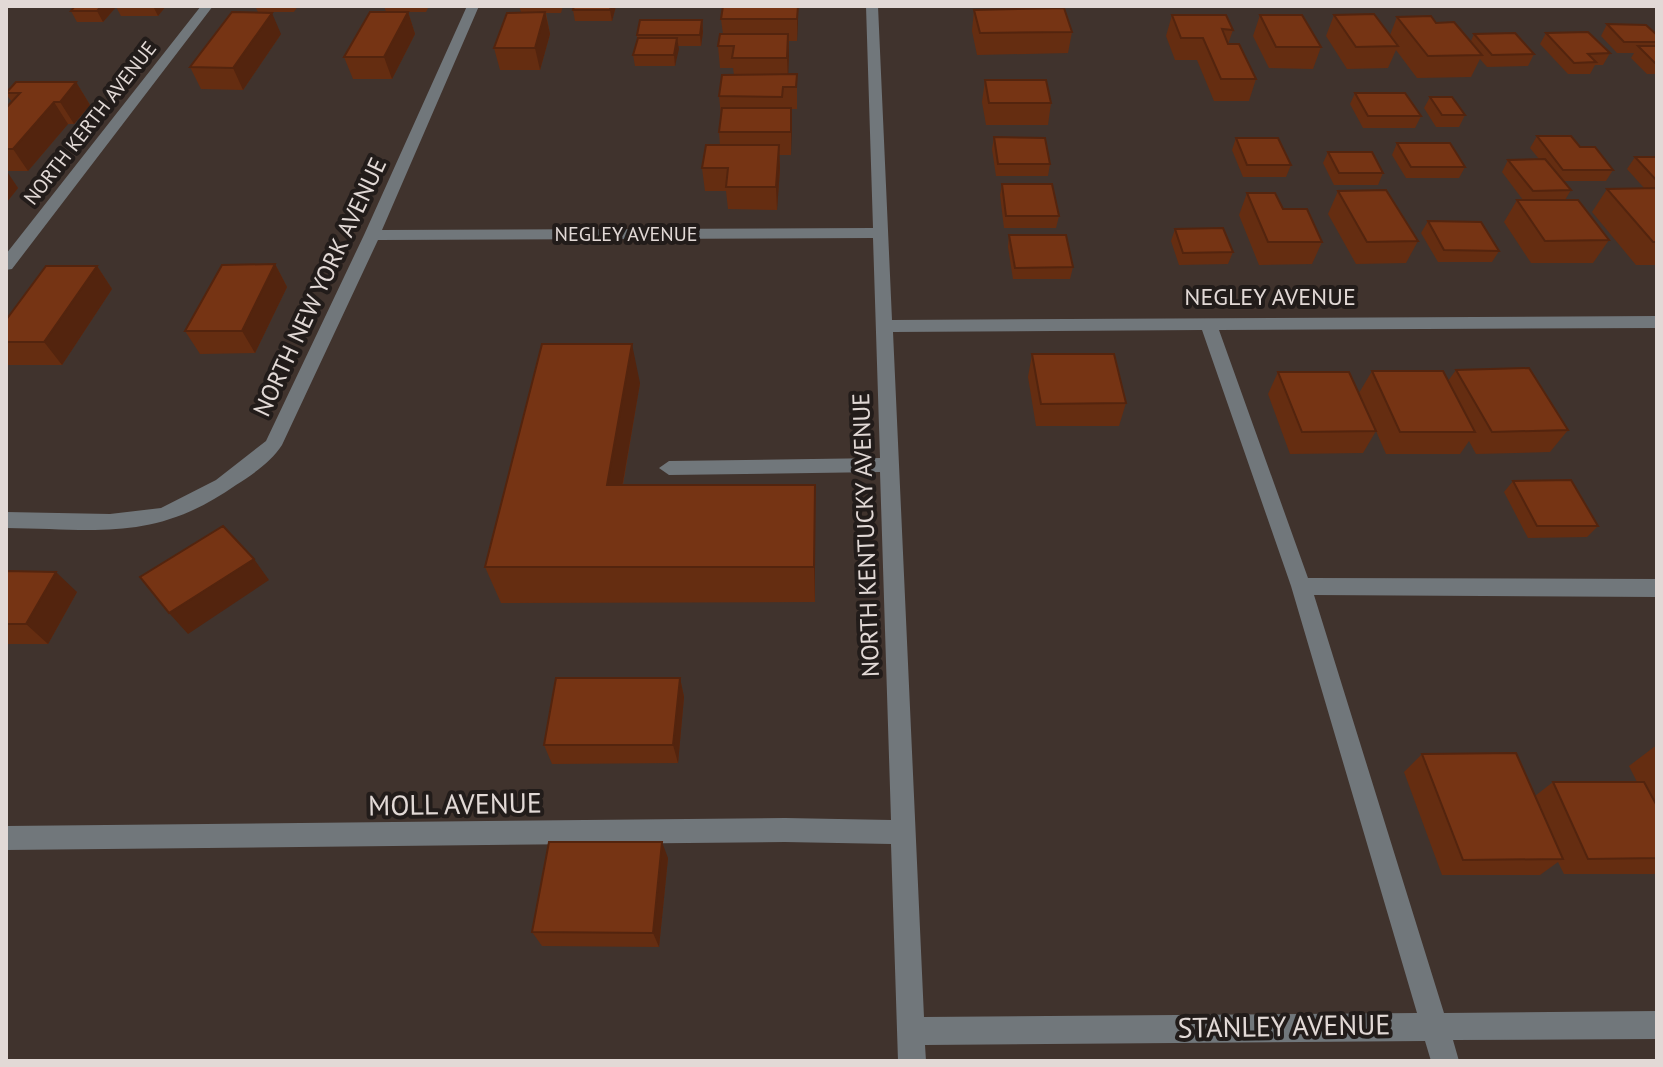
<svg xmlns="http://www.w3.org/2000/svg" width="1663" height="1067" font-family="'PT Sans',sans-serif">
<style>
.lines{fill:none;stroke-linecap:round;stroke-linejoin:round}
.minor{fill:#71777b;fill-rule:evenodd}
.wall{fill:#652d11}
.shaded-wall{fill:#53240e}
.building{fill:#763414;stroke:#53240e;stroke-width:2}
.labels{text-anchor:middle;stroke-width:8;stroke-linejoin:round;paint-order:stroke}
.far-street-label{font-size:20px;fill:#e2d9d6;stroke:#221c1a}
.street-label{font-size:24px;fill:#e2d9d6;stroke:#221c1a}
.near-street-label{font-size:28px;fill:#e2d9d6;stroke:#221c1a}
</style>
<rect width="100%" height="100%" fill="#40332d"/>
<g class="lines">
<path class="minor" d="M201,6H213L12,269L6,270V254Z
M467,6H479L382,230L873,228L866,6H878L892,320L1657,316V328L1219,330L1308,578L1657,579V597L1314,595L1444,1013L1657,1011V1039L1453,1040L1459,1061H1431L1425,1041L925,1045L926,1061H898L891,844L785,842L6,850V826L785,818L891,820L880,472L669,475L659,468L669,461L880,458L873,238L378,240L282,445C272,461 252,475 236,485C155,542 99,529 6,528V512L110,514L161,508L216,480L266,441L364,235ZM1202,330L1291,586L1417,1013L924,1017L893,332Z"/>
</g>
<path class="wall" d="M75,6H166L158,16H121L116,7L103,22H77L71,11Z
M255,6H298L294,12H258Z
M384,6H429L426,12H386Z
M519,6H563L561,13H546L550,34L540,70H500L494,48L521,12Z
M616,6L612,21H575L573,10Z
M798,6L797,41H789L788,74H797V109H791V155H779L780,168L777,210L728,209L726,191H705L702,168L720,145L719,132L721,116L719,96L734,75L733,68H720L718,46L723,34L721,19Z
M974,10L1072,32L1068,53L977,55L972,31Z
M408,12L415,34L392,79H353L344,57Z
M1172,15L1233,30L1228,44L1256,79L1249,101H1214L1197,60H1175L1166,36Z
M1260,15L1321,47L1313,69L1269,68L1253,36Z
M1334,15L1390,35L1397,17L1436,23L1471,41L1474,34L1534,54L1528,66L1487,67L1480,59L1471,77L1417,78L1396,50L1388,68L1347,69L1326,36Z
M702,20L703,32L701,46H678L675,66H635L633,55L637,39V35Z
M1607,24L1657,35V74H1647L1631,58L1634,53H1617L1601,36Z
M1546,33L1610,53L1603,65H1595L1590,74H1568L1540,44Z
M281,34L243,90L201,89L190,67Z
M985,80L1051,103L1048,125H986L982,102Z
M76,82L90,105L74,124H68L28,171H6L18,188L6,203V108L12,102L6,94Z
M1355,93L1421,116L1415,128H1363L1350,104Z
M1430,97L1465,115L1459,127H1436L1424,108Z
M1537,136L1580,147L1613,170L1606,181H1564L1571,190L1565,200L1609,240L1593,263H1531L1504,222L1517,200H1523L1502,172L1508,160L1539,159L1530,148Z
M994,137L1050,164L1048,176H996L992,149Z
M1236,138L1291,165L1286,177H1243L1232,150Z
M1397,143L1465,167L1459,178H1406L1392,155Z
M1328,152L1383,173L1378,185H1334L1323,163Z
M1635,157H1657V265H1636L1592,212L1607,189L1644,188L1627,169Z
M1002,184L1059,216L1056,228H1004L1000,195Z
M1338,191L1418,241L1406,263L1356,264L1328,214Z
M1247,193L1283,209L1322,242L1312,264L1259,265L1239,215Z
M1428,221L1499,251L1492,262H1438L1421,233Z
M1175,229L1233,252L1228,264L1179,265L1171,241Z
M1009,235L1073,267L1070,279H1013L1008,247Z
M275,264L287,287L255,353L200,354L185,331Z
M97,266L112,289L62,365H8L6,362V320Z
M1032,354L1126,403L1119,426H1036L1028,377Z
M1456,370L1568,430L1550,452L1476,454L1469,441L1460,454H1386L1376,431L1363,453L1290,454L1268,394L1278,372L1359,393L1372,371L1448,381Z
M640,383L623,485L815,522V602L501,603L485,567Z
M1513,481L1598,526L1587,537L1528,538L1504,492Z
M6,571L77,592L48,644H6Z
M680,678L684,697L678,763L552,764L544,745Z
M1654,747H1657V874H1564L1558,862L1540,875H1442L1404,772L1422,754L1535,796L1553,782H1637L1629,766Z
M668,858L659,947L542,946L532,932Z"/>
<path class="shaded-wall" d="M101,6H116V7L103,22L97,11Z
M153,6H166L158,16Z
M611,6H616L612,21L610,10Z
M798,6V23L797,41V19Z
M408,12L415,34L392,79L384,57Z
M545,12L550,34L540,70L535,48Z
M272,13L281,34L243,90L233,68Z
M702,20L703,32L701,46L700,35Z
M788,34L789,56L788,80L787,58Z
M677,38L679,49L675,66L674,55Z
M76,82L90,105L74,124L60,102Z
M54,102L68,124L28,171L13,149Z
M791,108L792,131L791,155Z
M779,145L780,168L777,210L776,187Z
M6,170L18,188L6,203Z
M275,264L287,287L255,353L242,331Z
M97,266L112,289L62,365L44,342Z
M632,344L640,383L616,522L607,485Z
M815,485V602L814,567Z
M254,559L269,580L188,634L169,613Z
M56,572L77,592L48,644L26,624Z
M680,678L684,697L678,763L673,745Z
M662,842L668,858L659,947L653,933Z"/>
<path class="building" d="M75,6H101L97,11H71Z
M574,6H611L610,10H573Z
M723,6H798L797,19H721Z
M1064,8L1072,32L980,33L974,10Z
M232,12L272,13L233,68L190,67Z
M370,12H408L384,57H344Z
M545,12L535,48H494L507,13Z
M1374,14L1398,46L1356,47L1334,15Z
M1172,15H1226L1233,30L1222,29L1228,44H1239L1256,79H1221L1203,38H1181Z
M1260,15H1302L1321,47H1276Z
M1431,16L1436,23L1454,22L1482,55L1428,56L1397,17Z
M640,20H702L700,35H637Z
M1607,24L1646,25L1657,35V42H1624Z
M1588,32L1610,53L1588,54L1596,62L1574,63L1546,33Z
M1515,33L1534,54L1492,55L1474,34Z
M720,34H788L787,58H732L734,46H718Z
M638,38H677L674,55H633Z
M1638,46H1657V63H1655Z
M797,74L796,87H783L782,97L719,96L722,75Z
M985,80H1046L1051,103H989Z
M16,82H76L60,102H54L13,149H6V108L20,93H6Z
M1355,93H1405L1421,116H1368Z
M1430,97H1452L1465,115H1442Z
M722,108H791V132H719Z
M1537,136H1571L1580,147H1595L1613,170H1563Z
M994,137L1045,138L1050,164H998Z
M1236,138H1278L1291,165H1247Z
M1397,143H1450L1465,167H1411Z
M706,145H779L776,187H726L728,168H702Z
M1328,152H1372L1383,173H1339Z
M1635,157H1657V181Z
M1545,159L1571,190L1533,191L1508,160Z
M1002,184H1052L1059,216H1006Z
M1657,188V242H1653L1607,189Z
M1386,190L1418,241L1367,242L1338,191Z
M1247,193H1275L1283,209H1307L1322,242H1268Z
M1517,200H1578L1609,240L1545,241Z
M1428,221L1481,222L1499,251L1444,250Z
M1223,228L1233,252L1183,253L1175,229Z
M1009,235H1066L1073,267L1015,268Z
M275,264L242,331H185L222,265Z
M46,266H97L44,342H6V320Z
M542,344H632L607,485H815L814,567H485Z
M1032,354H1114L1126,403L1041,404Z
M1529,368L1568,430L1492,432L1456,370Z
M1372,371H1443L1475,432H1400Z
M1278,372H1349L1376,431L1302,432Z
M1571,480L1598,526H1537L1513,481Z
M223,526L254,559L169,613L140,577Z
M6,571L56,572L26,624H6Z
M556,678H680L673,745H544Z
M1516,753L1563,859L1463,860L1422,754Z
M1553,782H1644L1657,806V858L1588,859Z
M549,842H662L653,933L532,932Z"/>
<g class="labels">
<g class="far-street-label">
<text transform="translate(90 123) rotate(-52)" y="7">NORTH KERTH AVENUE</text>
<text x="626" y="241">NEGLEY AVENUE</text>
</g>
<g class="street-label">
<text transform="translate(320 287) rotate(-65)" y="8">NORTH NEW YORK AVENUE</text>
<text x="1270" y="305">NEGLEY AVENUE</text>
<text transform="translate(866 535) rotate(-92)" y="8">NORTH KENTUCKY AVENUE</text>
</g>
<g class="near-street-label">
<text transform="translate(455 804) rotate(-1)" y="10">MOLL AVENUE</text>
<text transform="translate(1284 1026) rotate(-1)" y="10">STANLEY AVENUE</text>
</g>
</g>
<rect width="1663" height="1067" fill="none" stroke="#e2d9d6" stroke-width="16"/>
</svg>
